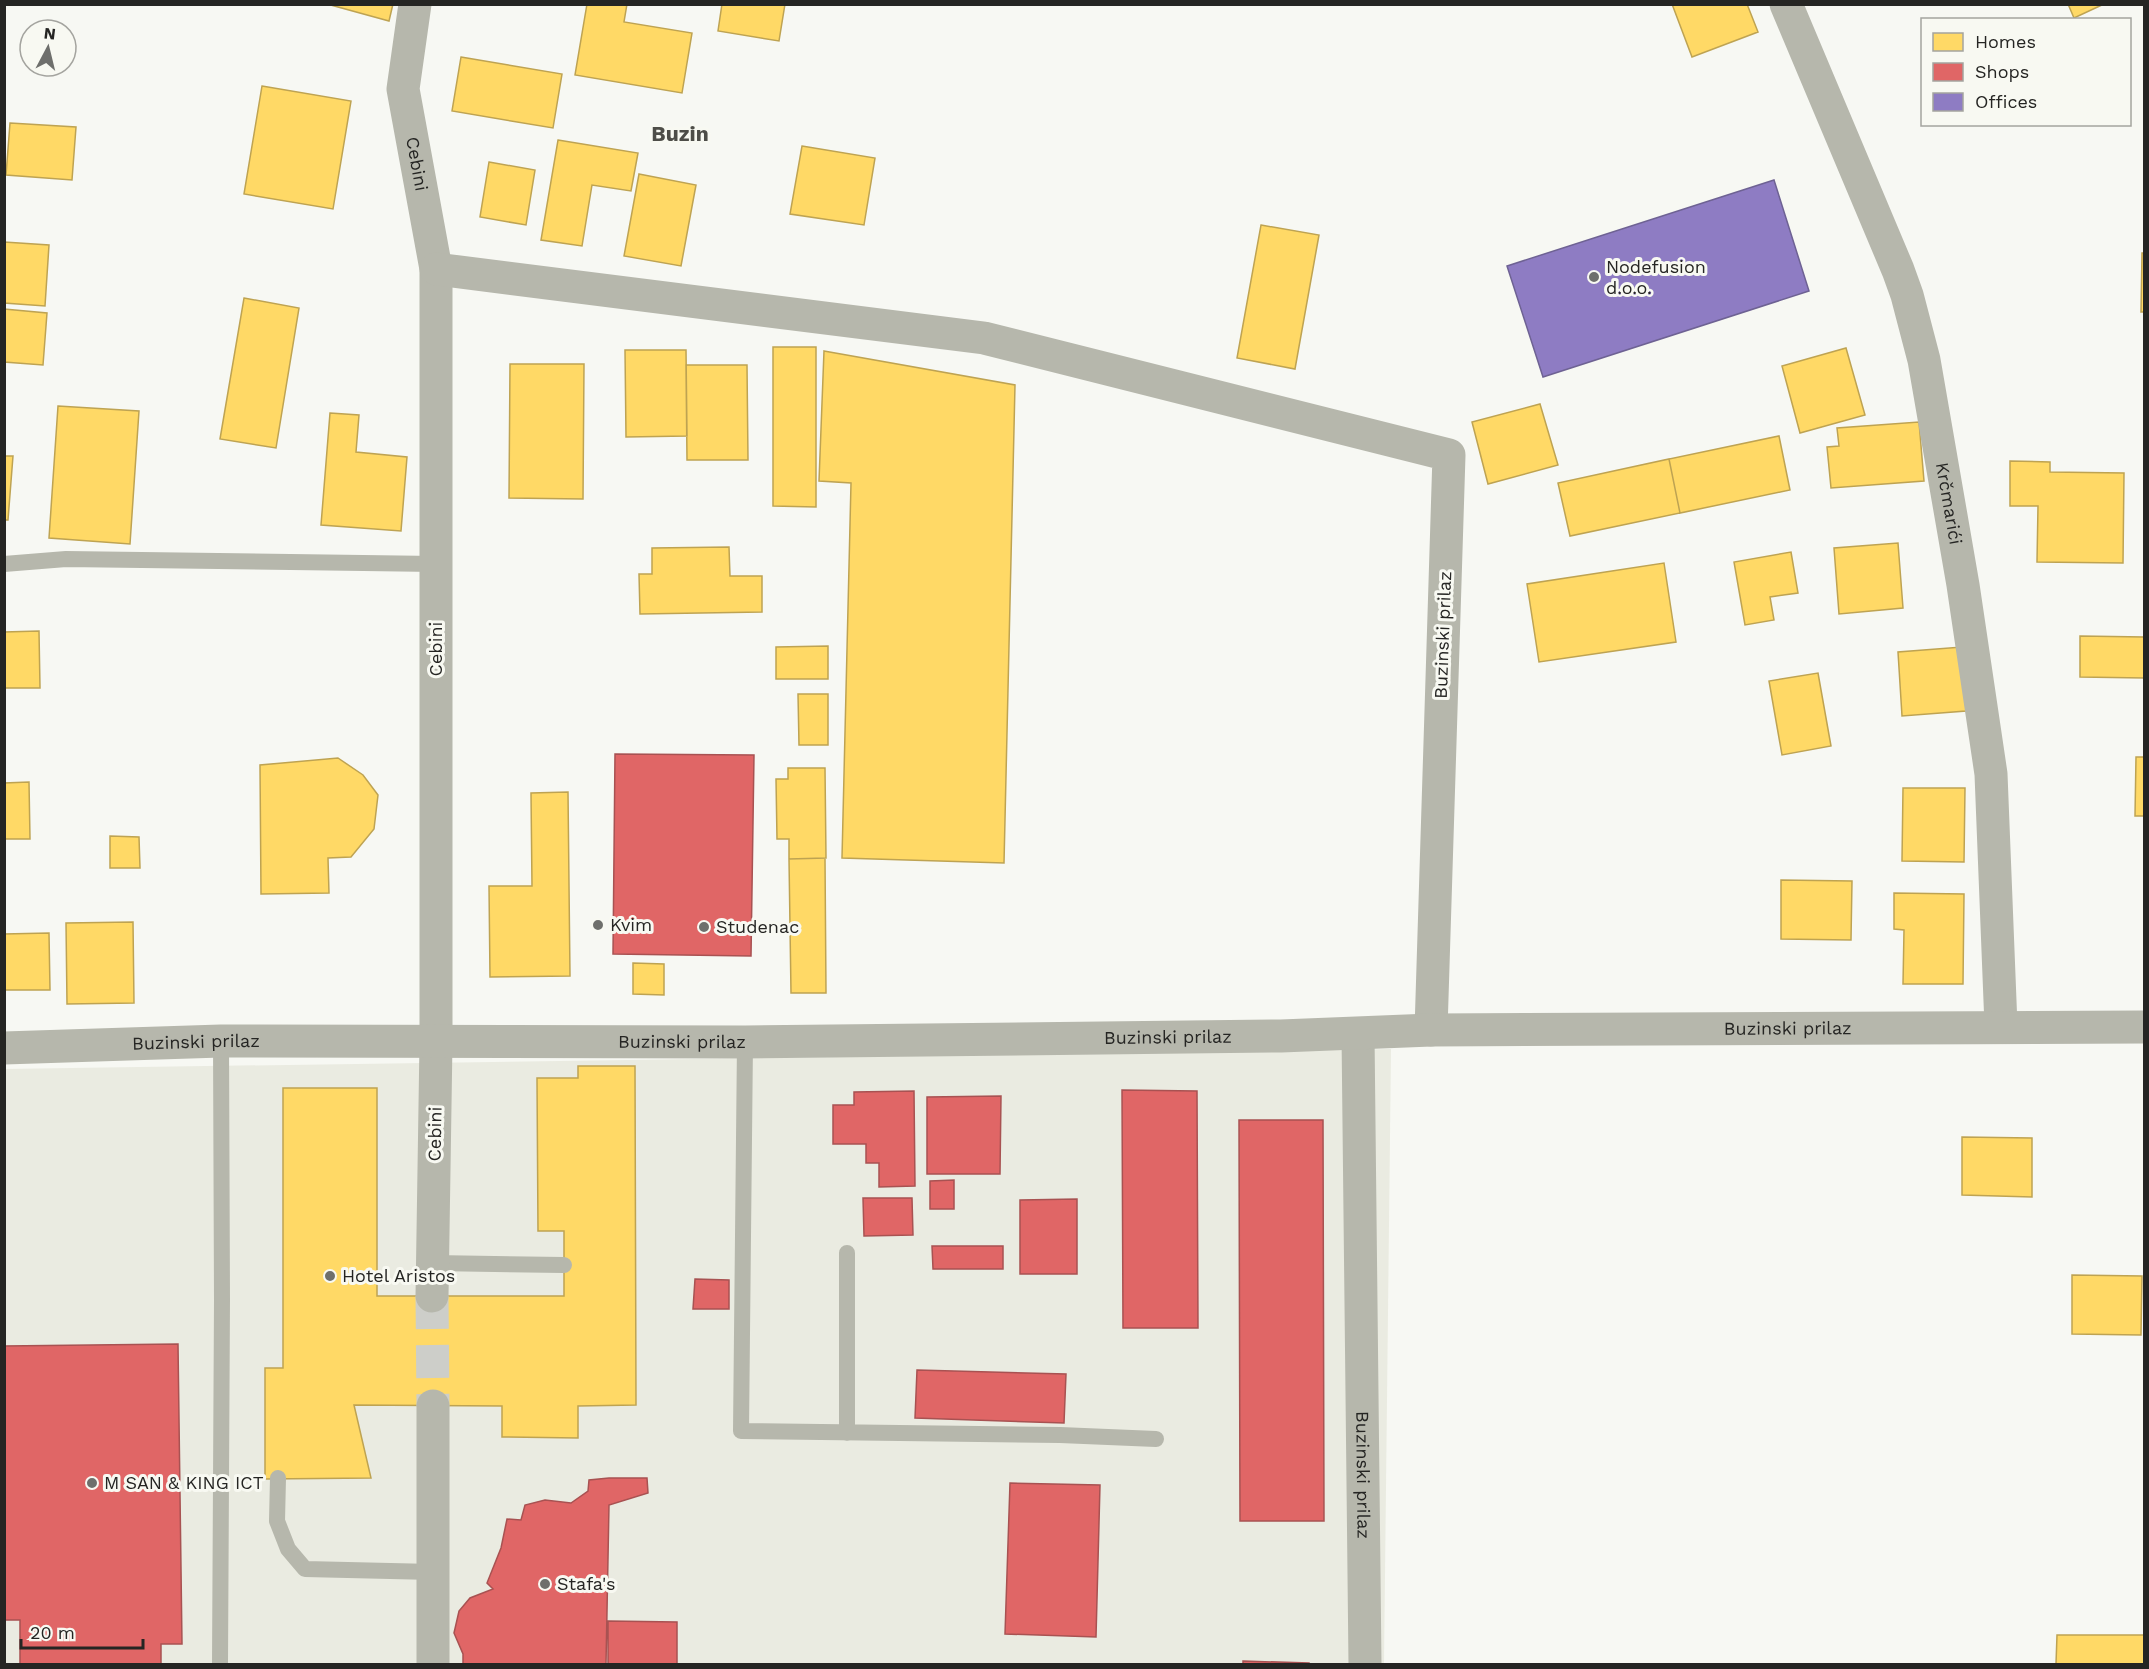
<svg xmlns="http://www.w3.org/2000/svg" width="2149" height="1669" font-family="'Work Sans',sans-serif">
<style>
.built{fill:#eaebe1}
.homes{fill:#ffd966;stroke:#bea352;stroke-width:1.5}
.shops{fill:#e06666;stroke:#a85252;stroke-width:1.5}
.offices{fill:#8e7cc3;stroke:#6e6293;stroke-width:1.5}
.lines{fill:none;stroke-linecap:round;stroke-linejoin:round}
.minor-tunnel{stroke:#cdcec9;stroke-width:33;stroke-dasharray:33 16;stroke-linecap:butt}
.service{stroke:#b6b7ac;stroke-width:16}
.minor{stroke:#b6b7ac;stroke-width:33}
.poi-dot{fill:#6e6f6c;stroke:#f8f9f2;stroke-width:2}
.labels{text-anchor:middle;stroke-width:6;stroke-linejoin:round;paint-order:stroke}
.street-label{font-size:18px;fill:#252523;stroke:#f8f9f2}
.poi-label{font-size:18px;fill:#252523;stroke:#f8f9f2;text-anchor:start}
.quarter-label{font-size:21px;font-weight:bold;fill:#4d4d48;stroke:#f8f9f2}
</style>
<rect width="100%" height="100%" fill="#f7f8f3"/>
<path class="built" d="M1391,1049L1384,1664H5L4,1069Z"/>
<path class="homes" d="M327,4H393L389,21Z
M587,4H627L624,22L692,33L682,93L575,75Z
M722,4H785L779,41L718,31Z
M1672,4H1747L1758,32L1692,57Z
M2068,4H2104L2074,18Z
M461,57L562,74L553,128L452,111Z
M262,86L351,101L333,209L244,194Z
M10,123L76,127L72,180L6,175Z
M558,140L638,153L631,191L592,185L582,246L541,240Z
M802,146L875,158L864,225L790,214Z
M489,162L535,170L526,225L480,217Z
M639,174L696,185L681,266L624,256Z
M1261,225L1319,235L1295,369L1237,358Z
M4,242L49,245L45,306L4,303Z
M2142,253H2144V312H2141Z
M244,298L299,308L276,448L220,439Z
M4,309L47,313L43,365L4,362Z
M773,347H816V507L773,506Z
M1846,348L1865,415L1800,433L1782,366Z
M625,350H686L687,436L626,437Z
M824,351L1015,385L1004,863L842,858L851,483L819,481Z
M510,364H584L583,499L509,498Z
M686,365H747L748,460H687Z
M1540,404L1558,465L1488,484L1472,422Z
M58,406L139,411L130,544L49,538Z
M330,413L359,415L356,452L407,457L401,531L321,525Z
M1919,422L1924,481L1831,488L1827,447L1839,446L1837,428Z
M1779,436L1790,490L1680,513L1669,459Z
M4,456H13L8,520H4Z
M1669,459L1680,513L1570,536L1558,483Z
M2010,461L2050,462V472L2124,473L2123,563L2037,562L2038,506H2010Z
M1898,543L1903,608L1839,614L1834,548Z
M729,547L730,576H762V612L640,614L639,574H652V548Z
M1791,552L1798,593L1770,597L1774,620L1745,625L1734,562Z
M1664,563L1676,642L1539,662L1527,584Z
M39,631L40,688H4V632Z
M2080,636L2144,637V678L2080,677Z
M828,646V679H776V647Z
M1962,647L1966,711L1902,716L1898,652Z
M1818,673L1831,746L1782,755L1769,681Z
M798,694H828V745H799Z
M2136,757H2144V816H2135Z
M338,758L363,775L378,795L374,829L351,857L328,858L329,893L261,894L260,765Z
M788,768H825L826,858L789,859V839H777L776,779H788Z
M29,782L30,839H4V783Z
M1903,788H1965L1964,862L1902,861Z
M568,792L570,976L490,977L489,886H532L531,793Z
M110,836L139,837L140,868H110Z
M825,858L826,993H791L789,859Z
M1781,880L1852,881L1851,940L1781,939Z
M1894,893L1964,894L1963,984H1903L1904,930L1894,929Z
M133,922L134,1003L67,1004L66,923Z
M49,933L50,990H4V934Z
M633,963L664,964V995L633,994Z
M578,1066H635L636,1405L578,1406V1438L502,1437V1406L354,1405L371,1478L265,1479V1368H283V1088H377V1296H564V1231H538L537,1078H578Z
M1962,1137L2032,1138V1197L1962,1195Z
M2072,1275L2142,1276L2141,1335L2072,1334Z
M2057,1635H2144V1664H2056Z"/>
<path class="shops" d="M615,754L754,755L751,956L613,954Z
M1122,1090L1197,1091L1198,1328H1123Z
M914,1091L915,1186L879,1187V1163H866V1144H833V1105H854V1092Z
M1001,1096L1000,1174H927V1097Z
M1239,1120H1323L1324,1521H1240Z
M954,1180V1209H930V1181Z
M863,1198H912L913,1235L864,1236Z
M1077,1199V1274H1020V1200Z
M932,1246H1003V1269H933Z
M695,1279L729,1280V1309H693Z
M178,1344L182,1644H161V1664H20V1620H4V1346Z
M917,1370L1066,1374L1064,1423L915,1418Z
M609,1478H647L648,1493L609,1505L606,1664H463V1654L454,1633L459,1611L470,1598L493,1589L487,1583L501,1548L507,1519L521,1520L525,1505L545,1500L571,1503L588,1491L589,1480Z
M1010,1483L1100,1485L1096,1637L1005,1634Z
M608,1621L677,1622V1664H608Z
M1243,1661L1309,1663V1664H1243Z"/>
<path class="offices" d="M1774,180L1809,291L1543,377L1507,266Z"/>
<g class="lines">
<path class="minor-tunnel" d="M432,1296L433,1406"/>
<path class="service" d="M4,564L66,559L436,564
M745,1042L741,1431L1060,1435L1156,1439
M847,1253V1433
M433,1263L564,1265
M278,1478L277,1521L288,1549L305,1569L433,1572
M220,1664L222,1300L221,1041"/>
<g class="minor">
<path id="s1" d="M415,4L403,89L436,269V1042L432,1296"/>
<path id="s2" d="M1786,4L1898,270L1907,295L1924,360L1963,585L1991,774L2001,1026"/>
<path d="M436,269L984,338L1449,455L1431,1030"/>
<path id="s3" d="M1358,1034L1365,1664"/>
<path id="s4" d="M4,1048L221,1041L745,1042L1281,1036L1431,1030L2144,1027"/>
<path d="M433,1664V1406"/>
</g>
</g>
<g class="poi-dot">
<circle cx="1594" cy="277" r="6"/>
<circle cx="598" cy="925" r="6"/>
<circle cx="704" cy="927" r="6"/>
<circle cx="330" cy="1276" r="6"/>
<circle cx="92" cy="1483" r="6"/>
<circle cx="545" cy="1584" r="6"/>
</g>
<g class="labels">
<g class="street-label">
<text dy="6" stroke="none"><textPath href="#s1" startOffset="162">Cebini</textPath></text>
<text dy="6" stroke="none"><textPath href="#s2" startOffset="528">Krčmarići</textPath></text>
<text transform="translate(1443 635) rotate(-88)" y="6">Buzinski prilaz</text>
<text transform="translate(436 649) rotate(-90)" y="6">Cebini</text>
<text dy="6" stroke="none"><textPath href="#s4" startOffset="1784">Buzinski prilaz</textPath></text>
<text dy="6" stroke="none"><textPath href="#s4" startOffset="1164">Buzinski prilaz</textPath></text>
<text dy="6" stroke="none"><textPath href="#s4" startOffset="678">Buzinski prilaz</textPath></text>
<text dy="6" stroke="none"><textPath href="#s4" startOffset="192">Buzinski prilaz</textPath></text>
<text transform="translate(435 1134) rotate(-89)" y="6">Cebini</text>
<text dy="6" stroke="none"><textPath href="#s3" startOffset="441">Buzinski prilaz</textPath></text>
</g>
<g class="poi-label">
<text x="1606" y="273">Nodefusion<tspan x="1606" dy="21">d.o.o.</tspan></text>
<text x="610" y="931">Kvim</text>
<text x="716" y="933">Studenac</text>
<text x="342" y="1282">Hotel Aristos</text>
<text x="104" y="1489">M SAN &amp; KING ICT</text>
<text x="557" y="1590">Stafa's</text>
</g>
<g class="quarter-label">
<text x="680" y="141">Buzin</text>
</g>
</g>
<rect width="2149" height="1669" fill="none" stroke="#252523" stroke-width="12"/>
<rect x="1921" y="18" width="210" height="108" fill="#f8f9f2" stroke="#a4a49f" stroke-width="1.5"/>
<rect x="1933" y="33" width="30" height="18" fill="#ffd966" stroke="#a4a49f" stroke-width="1.5"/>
<text x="1975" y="48" font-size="18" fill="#252523">Homes</text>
<rect x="1933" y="63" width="30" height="18" fill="#e06666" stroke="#a4a49f" stroke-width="1.5"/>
<text x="1975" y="78" font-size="18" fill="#252523">Shops</text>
<rect x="1933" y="93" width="30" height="18" fill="#8e7cc3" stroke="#a4a49f" stroke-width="1.5"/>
<text x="1975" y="108" font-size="18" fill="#252523">Offices</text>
<g transform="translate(48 48) rotate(7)"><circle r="28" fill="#f8f9f2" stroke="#a4a49f" stroke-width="1.5"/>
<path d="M0-4.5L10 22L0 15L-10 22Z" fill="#6e6f6c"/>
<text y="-9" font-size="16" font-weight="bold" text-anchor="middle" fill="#252523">N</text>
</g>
<path d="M21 1639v9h122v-9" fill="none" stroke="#252523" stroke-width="3"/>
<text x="30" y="1639" font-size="18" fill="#252523" stroke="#f8f9f2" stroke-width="4.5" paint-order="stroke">20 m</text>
</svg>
